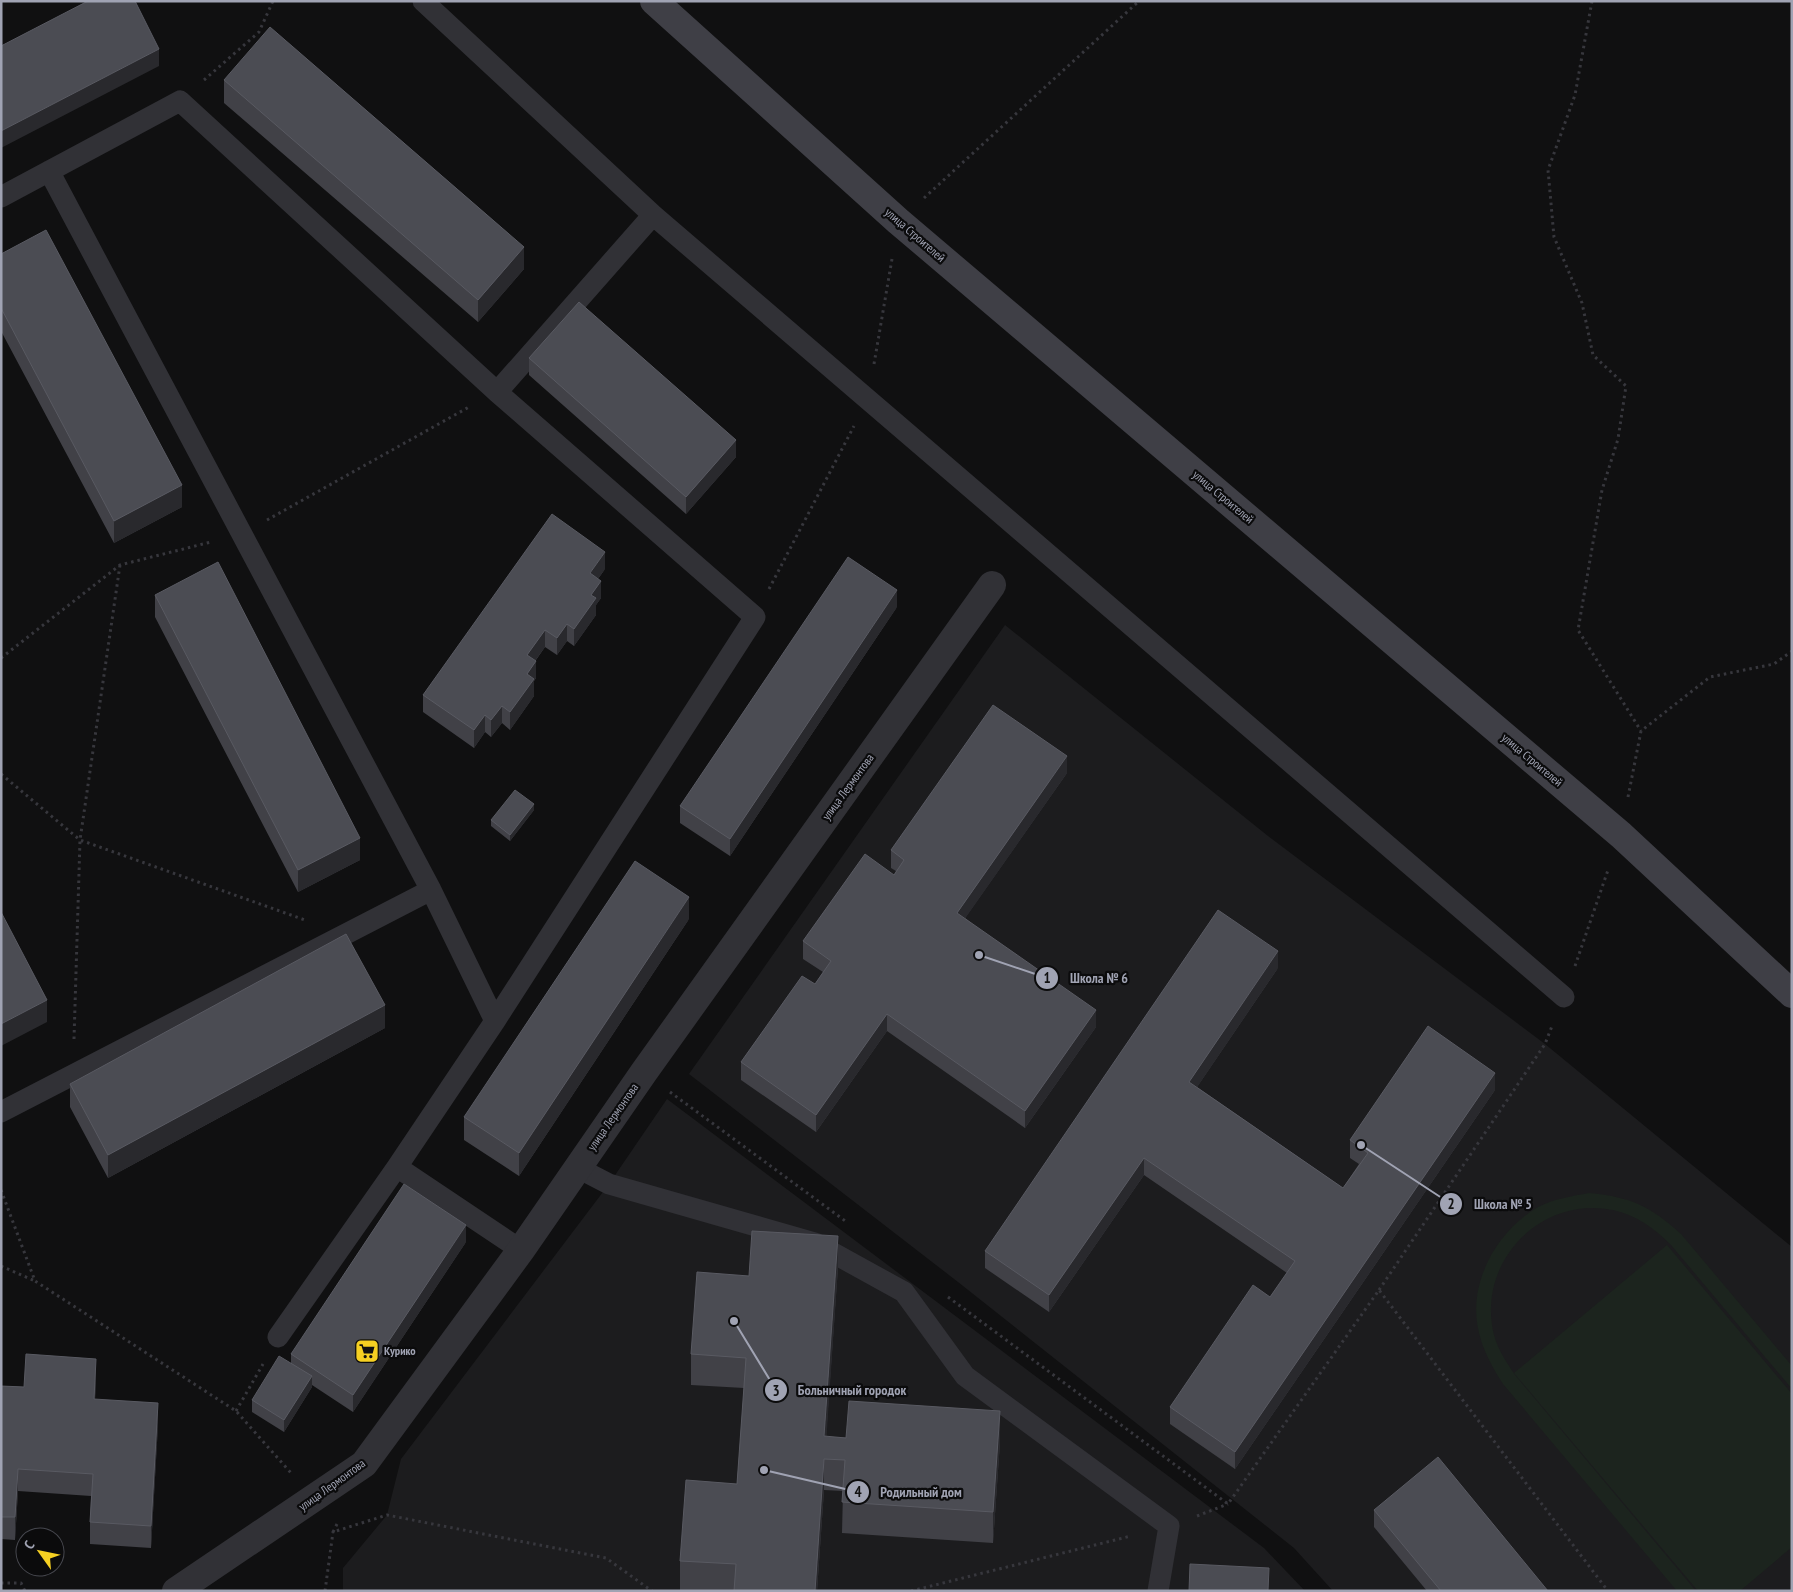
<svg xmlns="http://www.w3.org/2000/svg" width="1793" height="1592" font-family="'PT Sans Narrow',sans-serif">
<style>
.built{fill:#1c1c1e}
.green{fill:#1c241e}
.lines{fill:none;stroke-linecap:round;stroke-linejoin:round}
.path{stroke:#37373d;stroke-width:3;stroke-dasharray:2.5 4;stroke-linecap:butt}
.lane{stroke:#313136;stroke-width:21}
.street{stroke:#313136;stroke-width:28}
.secondary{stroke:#3f3f46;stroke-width:28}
.wall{fill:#414147}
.shaded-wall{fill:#29292d}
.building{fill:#4b4c53;stroke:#595a62}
.labels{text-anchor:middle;stroke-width:4.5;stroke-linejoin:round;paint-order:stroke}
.street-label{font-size:12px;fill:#a0a3b3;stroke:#0b0b0c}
.poi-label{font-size:12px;font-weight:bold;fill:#a0a3b3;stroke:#0b0b0c;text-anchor:start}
.leader{fill:none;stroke:#a0a3b3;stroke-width:2}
.callout-dot{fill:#a0a3b3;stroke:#0b0b0c;stroke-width:2}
.mark-label{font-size:15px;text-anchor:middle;font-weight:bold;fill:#111}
.callout-label{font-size:14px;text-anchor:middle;font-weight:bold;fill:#a0a3b3;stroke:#0b0b0c;stroke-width:4.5;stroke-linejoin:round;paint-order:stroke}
</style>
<rect width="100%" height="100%" fill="#101011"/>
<path class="built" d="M1005,625L1268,836L1545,1044L1792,1247V1591H1333L1294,1548L958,1282L689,1074Z
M667,1099L1264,1548L1305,1591H343V1568L387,1515L401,1459L609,1184Z"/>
<path class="green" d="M1589,1193C1631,1197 1650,1206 1681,1234L1792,1366V1389L1671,1245C1654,1228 1636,1215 1613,1210C1540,1195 1476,1263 1494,1335C1498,1350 1507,1363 1515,1375L1696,1591H1677L1503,1384C1494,1370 1486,1356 1481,1340C1464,1289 1494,1233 1538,1207C1554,1199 1572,1196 1589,1193Z
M1667,1245L1792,1394V1547L1740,1591H1698L1514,1373Z"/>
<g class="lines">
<path class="path" d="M1592,1L1575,95L1548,170L1554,237L1582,303L1593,355L1626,386L1618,439L1602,490L1578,630L1641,731
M204,80L259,32L273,1
M924,198L1139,1
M874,364L892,259
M267,520L469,407
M769,589L854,426
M1,658L120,565L211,542
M1,774L80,840L305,920
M1628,797L1641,731L1710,677L1774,664L1792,651
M1575,966L1608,870
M74,1039L80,840L120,565
M670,1092L848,1223
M1,1190L35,1281L236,1411L291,1473
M1,1266L35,1281
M1379,1290L1545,1044L1552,1026
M948,1297L1228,1504L1379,1290L1608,1591
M236,1411L263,1364
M1197,1516L1228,1504
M337,1524L333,1532L387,1515L606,1558L652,1591
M1,1583H21L25,1591
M325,1591L333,1532
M911,1591L1131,1536"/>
<path class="lane" d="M423,1L653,215
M1,197L180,101L497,392L755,617L495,1021L397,1167L278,1337
M497,392L653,215L1564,997
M431,890L495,1021
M1,1112L431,890L49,171
M397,1167L521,1250
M578,1168L609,1184L815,1243L904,1292L965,1376L1169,1526L1158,1591"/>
<path class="street" d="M176,1591L364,1464L521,1250L644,1072L992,585"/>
<path class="secondary" d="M654,1L898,221L1621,835L1792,994"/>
</g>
<path class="wall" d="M224,80L524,269L478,322L224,103Z
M1,254L182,507L114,543L1,331Z
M529,358L736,457L686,514L529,375Z
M605,569L598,579L601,598L596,605V615L574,646L567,641L557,655L545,647L536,660V678L534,681V696L510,730L502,723L491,737L485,732L474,748L423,712V695Z
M155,595L360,860L298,892L155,617Z
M897,607L730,856L680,823V806Z
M1067,773L965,918L1096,1027L1025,1128L887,1031L816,1132L741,1080V1062L815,984L823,972L803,959V941L894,875L896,871L891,868V850Z
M534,810L510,841L491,826V820Z
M689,919L519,1176L464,1140V1117Z
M1278,968L1197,1087L1343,1188L1359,1164L1350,1158V1140L1495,1090L1235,1469L1170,1424V1407L1270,1297L1287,1273L1144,1175L1049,1312L985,1268V1251Z
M385,1028L108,1178L70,1107V1084Z
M466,1242L353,1412L312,1385V1387L284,1432L252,1412V1400L291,1363V1354Z
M838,1267L826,1437L1000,1442L993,1543L842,1533L843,1491L824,1490L817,1591H680V1561L737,1484L744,1388L691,1385V1354L749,1276Z
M96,1381L95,1399L158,1425L151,1548L90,1544V1522L91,1496L18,1491L15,1540L1,1539V1386L24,1387Z
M1374,1510L1548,1591H1427L1374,1527Z"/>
<path class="shaded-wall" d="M159,49V66L1,148V131Z
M524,247V269L478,322V300Z
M736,440V457L686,514V497Z
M182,485V507L114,543V521Z
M605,552V569L590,590V573Z
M601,581V598L596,605V615L574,646V629L591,595Z
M897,590V607L730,856V839Z
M567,624V641L557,655V638Z
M545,630V647L527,672V655Z
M536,661V678L534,681V696L510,730V712L527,674Z
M502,706V723L491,737V720Z
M485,715V732L474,748V730Z
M1067,756V773L957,930V913Z
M534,804V810L510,841V835Z
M360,838V860L298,892V870Z
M689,897V919L519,1176V1153Z
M1278,951V968L1189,1099V1082Z
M47,1000V1022L1,1046V1024Z
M385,1005V1028L108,1178V1155Z
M1096,1010V1027L1025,1128V1111Z
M887,1014V1031L816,1132V1115Z
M1495,1073V1090L1235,1469V1452Z
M1144,1158V1175L1049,1312V1295Z
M466,1225V1242L353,1412V1395Z
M838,1236V1267L825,1459L824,1436Z
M96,1359V1381L94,1421V1399Z
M312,1376V1387L284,1432V1420Z
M158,1403V1425L151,1548V1526Z
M1000,1411V1442L993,1543V1512Z
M824,1459V1490L817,1591H815Z
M18,1469V1491L15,1540V1517Z"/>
<path class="building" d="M88,1H135L159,49L1,131V46Z
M270,27L524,247L478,300L224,80Z
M46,230L182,485L114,521L1,308V254Z
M579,302L736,440L686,497L529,358Z
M552,514L605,552L590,573L601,581L591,595L596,598L574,629L567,624L557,638L545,630L527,655L536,661L527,674L534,679L510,712L502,706L491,720L485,715L474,730L423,695Z
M848,557L897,590L730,839L680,806Z
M218,562L360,838L298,870L155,595Z
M993,705L1067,756L957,913L1096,1010L1025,1111L887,1014L816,1115L741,1062L802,976L815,984L831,961L803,941L865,854L894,875L904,860L891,850Z
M515,790L534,804L510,835L491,820Z
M635,861L689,897L519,1153L464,1117Z
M1218,910L1278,951L1189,1082L1343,1188L1368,1153L1350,1140L1428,1026L1495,1073L1235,1452L1170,1407L1253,1285L1270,1297L1295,1261L1144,1158L1049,1295L985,1251Z
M1,912L47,1000L1,1024Z
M346,934L385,1005L108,1155L70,1084Z
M404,1184L466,1225L353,1395L291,1354Z
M752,1231L838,1236L824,1436L846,1438L849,1401L1000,1411L993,1512L842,1502L845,1460L824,1459L815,1591H734L736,1564L680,1561L686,1480L737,1484L746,1358L691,1354L697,1272L749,1276Z
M26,1354L96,1359L94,1399L158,1403L151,1526L90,1522L93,1474L18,1469L15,1517H1V1386L24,1387Z
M279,1356L312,1376L284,1420L252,1400Z
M1438,1457L1548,1591H1441L1374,1510Z
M1190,1564L1269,1568L1268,1591H1189Z"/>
<defs>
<g id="supermarket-square" transform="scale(1.25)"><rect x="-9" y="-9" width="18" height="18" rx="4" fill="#f6d022" stroke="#0b0b0c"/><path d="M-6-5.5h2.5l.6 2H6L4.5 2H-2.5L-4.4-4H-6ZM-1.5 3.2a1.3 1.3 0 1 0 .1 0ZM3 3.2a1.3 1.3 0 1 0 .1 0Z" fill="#111"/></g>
</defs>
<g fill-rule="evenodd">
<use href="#supermarket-square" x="367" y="1351"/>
</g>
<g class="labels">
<g class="street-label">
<text transform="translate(915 235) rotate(41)" y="4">улица Строителей</text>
<text transform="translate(1223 497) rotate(40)" y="4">улица Строителей</text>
<text transform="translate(1532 760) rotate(40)" y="4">улица Строителей</text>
<text transform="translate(848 787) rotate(-54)" y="4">улица Лермонтова</text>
<text transform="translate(613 1117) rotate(-55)" y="4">улица Лермонтова</text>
<text transform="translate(332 1485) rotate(-36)" y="4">улица Лермонтова</text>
</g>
<g class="poi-label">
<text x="384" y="1355">Курико</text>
</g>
</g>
<path class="leader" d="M979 955L1047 978M1361 1145L1451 1204M734 1321L776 1390M764 1470L858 1492"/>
<g class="callout-dot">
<circle cx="979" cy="955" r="5"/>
<circle cx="1361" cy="1145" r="5"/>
<circle cx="734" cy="1321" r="5"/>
<circle cx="764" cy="1470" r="5"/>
<circle cx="1047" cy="978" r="12"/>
<circle cx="1451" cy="1204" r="12"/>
<circle cx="776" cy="1390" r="12"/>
<circle cx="858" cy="1492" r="12"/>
</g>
<g class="mark-label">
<text x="1047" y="983">1</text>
<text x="1451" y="1209">2</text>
<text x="776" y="1396">3</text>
<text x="858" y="1497">4</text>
</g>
<g class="callout-label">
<text x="1099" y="983">Школа № 6</text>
<text x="1503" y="1209">Школа № 5</text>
<text x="852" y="1395">Больничный городок</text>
<text x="921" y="1497">Родильный дом</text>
</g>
<rect width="1793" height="1592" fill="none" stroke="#a0a3b3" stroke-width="5"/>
<g transform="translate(40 1552) rotate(303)"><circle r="24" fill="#0b0b0c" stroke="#47484f"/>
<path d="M0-4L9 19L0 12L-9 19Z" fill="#f6d022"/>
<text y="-8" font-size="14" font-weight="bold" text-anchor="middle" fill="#a0a3b3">С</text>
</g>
</svg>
